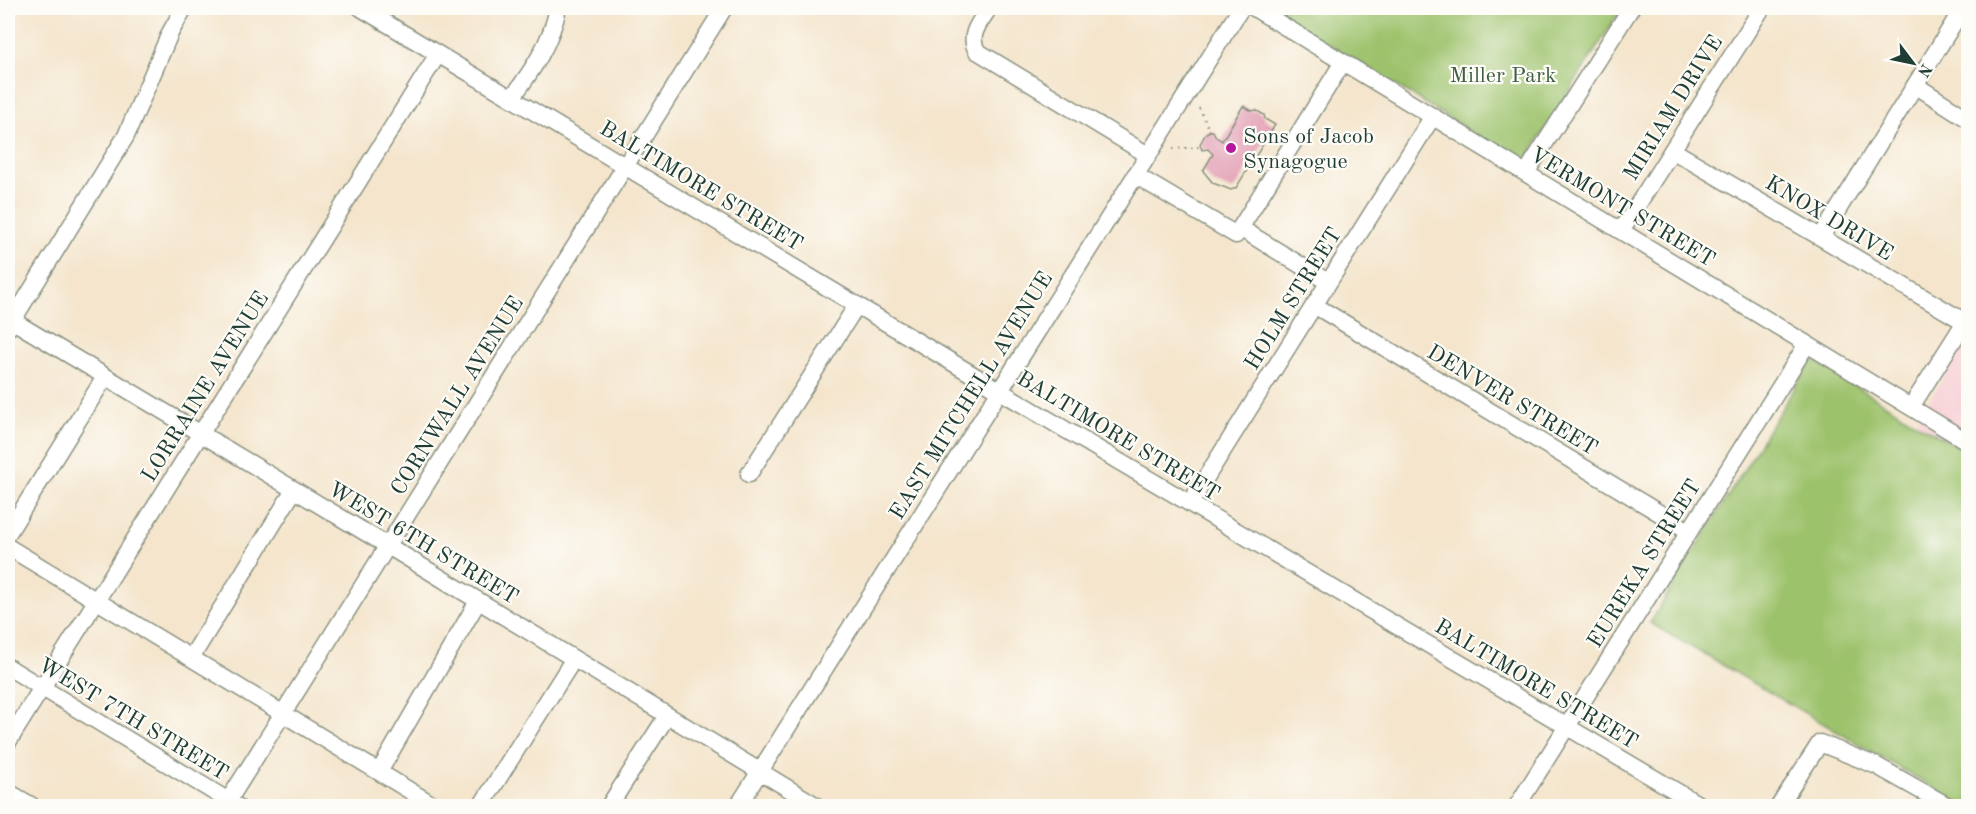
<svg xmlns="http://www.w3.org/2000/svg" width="1976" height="814" font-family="'Old Standard TT',serif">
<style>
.built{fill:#f7cfd5}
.green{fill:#9dc26c;stroke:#5e8050;stroke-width:1.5}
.building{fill:#e19ab1}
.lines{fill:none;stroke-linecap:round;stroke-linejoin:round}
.minor-casing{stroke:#8a9180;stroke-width:19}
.path{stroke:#8a9180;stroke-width:2;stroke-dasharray:1.5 4.5;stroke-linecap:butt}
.minor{stroke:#fff;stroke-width:16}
.poi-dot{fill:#b5179e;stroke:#fdfcf7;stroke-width:2}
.labels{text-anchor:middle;stroke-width:4.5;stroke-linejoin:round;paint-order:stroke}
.park-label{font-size:22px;fill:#3e5e42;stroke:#fdfcf7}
.street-label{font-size:22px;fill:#1f3d34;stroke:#fdfcf7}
.poi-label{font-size:22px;fill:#1f3d34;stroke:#fdfcf7;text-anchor:start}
</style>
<rect width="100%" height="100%" fill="#fdfcf7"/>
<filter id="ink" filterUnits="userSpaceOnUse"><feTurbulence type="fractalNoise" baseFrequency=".0167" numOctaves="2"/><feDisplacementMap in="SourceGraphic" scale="12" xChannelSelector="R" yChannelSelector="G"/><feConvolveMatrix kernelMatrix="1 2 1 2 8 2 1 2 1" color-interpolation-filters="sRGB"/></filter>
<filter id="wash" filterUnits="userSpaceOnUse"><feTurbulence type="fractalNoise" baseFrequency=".008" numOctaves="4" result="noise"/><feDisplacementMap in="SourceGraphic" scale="24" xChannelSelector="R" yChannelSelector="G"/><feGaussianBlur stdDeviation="1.35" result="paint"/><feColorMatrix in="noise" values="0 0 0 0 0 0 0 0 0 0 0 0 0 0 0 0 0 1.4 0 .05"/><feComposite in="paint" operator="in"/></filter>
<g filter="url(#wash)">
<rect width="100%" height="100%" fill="#f4e5cc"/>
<path class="built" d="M1968,337V452L1916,423Z"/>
<path class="green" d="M1271,8H1622L1523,164Z
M1812,359L1916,423L1968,452V806H1965L1650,623Z"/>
<g id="blocks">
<path class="building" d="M1243,106L1252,111L1256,110L1264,115L1265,119L1275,125L1236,188L1231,190L1213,183L1203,171L1213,154L1208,149L1202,150L1200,144L1206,133L1210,131H1213L1216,137L1222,141Z"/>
</g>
</g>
<g filter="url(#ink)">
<use href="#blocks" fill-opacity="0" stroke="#8a9180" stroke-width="1.5"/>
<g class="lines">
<g class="minor-casing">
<path id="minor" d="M361,8L1000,391L1701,806
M989,8C981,21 967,35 977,51L1148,155
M1254,8L1968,442
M1915,85L1968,119
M512,98C533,69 551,43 558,8
M1672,150L1965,322
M1526,173L1631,8
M1135,175L1236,235L1343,62
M1240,228L1328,282
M1621,231L1762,8
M1821,237L1963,8
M1314,305L1689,531
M8,318L388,546L817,806
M8,328L126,136L170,33L184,8
M1911,407L1968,317
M749,474L857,305
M1190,503L1433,116
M8,533L105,377
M8,547L435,806
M191,658L294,490
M8,667L237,806
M8,742L438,54
M379,772L478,601
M8,792L32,806
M225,806L724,8
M481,806L573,660
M609,806L667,716
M738,806L1241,8
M1517,806L1807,344
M1779,806L1820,743L1877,766L1948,806"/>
</g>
<path class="path" d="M1199,108L1210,131
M1173,149L1200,147"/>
<use href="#minor" class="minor"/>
</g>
</g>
<circle class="poi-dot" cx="1231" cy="148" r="6"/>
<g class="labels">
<g class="park-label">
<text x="1503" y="82">Miller Park</text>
</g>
<g class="street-label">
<text transform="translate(1672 107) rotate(-58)" y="8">MIRIAM DRIVE</text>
<text transform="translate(702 185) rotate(31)" y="8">BALTIMORE STREET</text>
<text transform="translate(1623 206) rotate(31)" y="8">VERMONT STREET</text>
<text transform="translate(1830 217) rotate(31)" y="8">KNOX DRIVE</text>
<text transform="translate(1292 298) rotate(-58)" y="8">HOLM STREET</text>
<text transform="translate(204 386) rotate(-58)" y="8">LORRAINE AVENUE</text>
<text transform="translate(456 395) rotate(-58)" y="8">CORNWALL AVENUE</text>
<text transform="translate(970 395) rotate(-58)" y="8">EAST MITCHELL AVENUE</text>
<text transform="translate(1513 399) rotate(31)" y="8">DENVER STREET</text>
<text transform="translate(1119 435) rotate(31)" y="8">BALTIMORE STREET</text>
<text transform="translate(424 542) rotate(31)" y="8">WEST 6TH STREET</text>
<text transform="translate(1643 563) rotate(-58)" y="8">EUREKA STREET</text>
<text transform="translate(1537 683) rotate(31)" y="8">BALTIMORE STREET</text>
<text transform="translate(134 718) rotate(31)" y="8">WEST 7TH STREET</text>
</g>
<g class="poi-label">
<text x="1243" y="143">Sons of Jacob<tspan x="1243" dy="25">Synagogue</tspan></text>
</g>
</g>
<rect width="1976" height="814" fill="none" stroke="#fdfcf7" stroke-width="30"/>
<g transform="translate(1913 63) rotate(122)" stroke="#fdfcf7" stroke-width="4.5" paint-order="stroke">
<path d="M0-4.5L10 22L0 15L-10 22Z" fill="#1f3d34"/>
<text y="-9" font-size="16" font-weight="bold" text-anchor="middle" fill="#1f3d34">N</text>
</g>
</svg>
